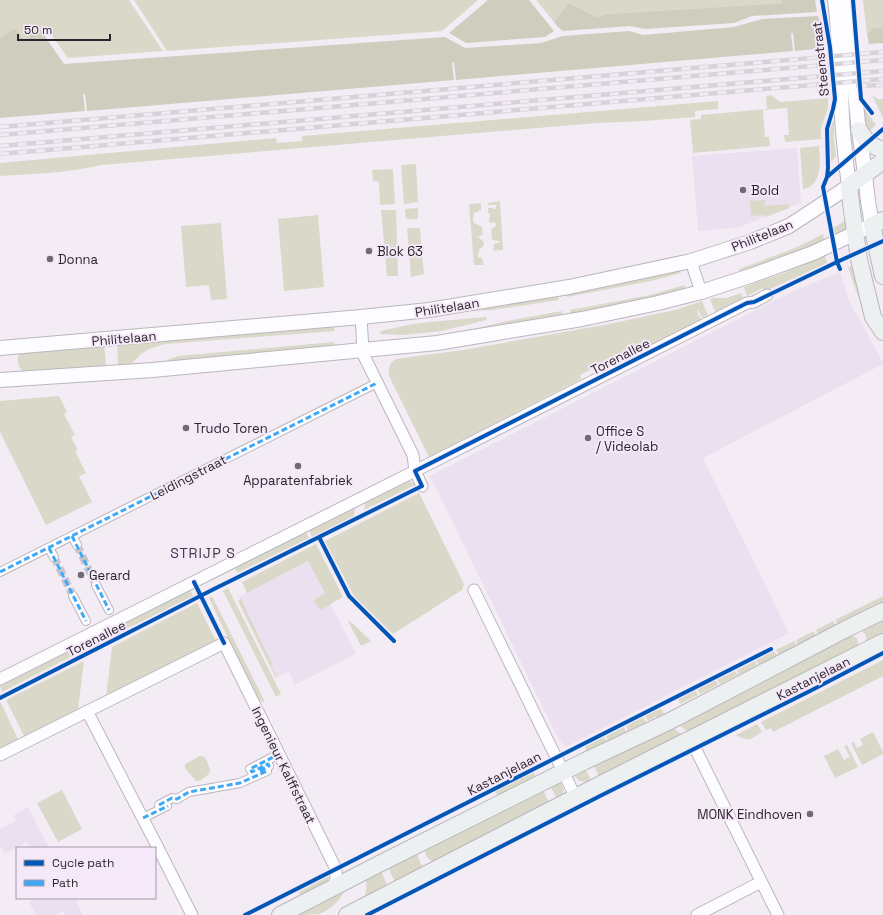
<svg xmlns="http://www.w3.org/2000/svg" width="883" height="915" font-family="'Space Grotesk',sans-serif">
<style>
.commercial{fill:#ebe0ef}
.green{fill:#dad8c9}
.forest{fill:#cfcebe}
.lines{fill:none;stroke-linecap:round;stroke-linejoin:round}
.pedestrian-tunnel{stroke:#cbc4cd;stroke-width:8;stroke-dasharray:8 4;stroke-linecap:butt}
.pedestrian-casing{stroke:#bbb6bd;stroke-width:10}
.minor-casing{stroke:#bbb6bd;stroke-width:13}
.tertiary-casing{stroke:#bbb6bd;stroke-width:16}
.secondary-casing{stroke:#bbb6bd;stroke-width:18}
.pedestrian{stroke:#fdfcfe;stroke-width:8}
.minor{stroke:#fdfcfe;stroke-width:11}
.tertiary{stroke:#fdfcfe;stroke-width:14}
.secondary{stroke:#edf0f1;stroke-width:16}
.rail-casing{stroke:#d5d3d6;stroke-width:4.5}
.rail{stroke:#f5e8f9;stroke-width:3;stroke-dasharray:9;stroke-linecap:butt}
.quiet{stroke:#3fa9f5;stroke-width:3;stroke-dasharray:6 3;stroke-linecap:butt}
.cycleway-casing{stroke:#f5e8f9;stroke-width:6}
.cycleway{stroke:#0057b8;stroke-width:4}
.poi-dot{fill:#706b72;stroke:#f5e8f9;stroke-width:1.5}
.labels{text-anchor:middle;stroke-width:4;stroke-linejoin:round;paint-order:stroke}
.street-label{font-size:13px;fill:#2a252b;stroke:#f5e8f9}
.poi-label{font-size:13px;fill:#2a252b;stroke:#f5e8f9;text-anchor:start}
.neighbourhood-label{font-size:14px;letter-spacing:1px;fill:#423845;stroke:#f5e8f9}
</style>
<rect width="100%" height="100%" fill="#f3ecf5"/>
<path class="commercial" d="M797,148L801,203L740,227L698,231L692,156Z
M840,272L848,298L855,313L863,325L883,363V364L703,458L789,633L566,747L559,740L430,476L793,291Z
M309,561L356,654L295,685L289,672L277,677L239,597Z
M28,807L49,848H30L27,842L4,854L0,845V829L16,821L14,815Z
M36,898H75L83,915H65L63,911L55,915H36L29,902Z"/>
<path class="green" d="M0,0H129L163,51L68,58L45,26L24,40L16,28L0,38Z
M134,0H478L442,31L167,51Z
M536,0H782V3L607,14L597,17L569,3L554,22Z
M863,0H883V27L873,28L867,34Z
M771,95L780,102L828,98V109L821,128V139L785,142L784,135H789L787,108L763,110L765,137H769L770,146L693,153L690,120L701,119V115L767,109L766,96Z
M872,95L878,99H883V118Z
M718,101V109L695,111V117L644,121L597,123L101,165C68,173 33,174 0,176V163L276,138L277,143L302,141V136Z
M864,108L876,125L868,132L863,123L860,109Z
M833,121L834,122V139L836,157L831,162C830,148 827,134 833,121Z
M819,146C820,161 823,186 803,189L800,148Z
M416,164L418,202L404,204L401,165Z
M393,169L395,204L380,205L379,182L373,181L372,170Z
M765,200V206L789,204V208L766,217L765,215L751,216L750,201Z
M500,201L503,250L493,251L494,244L500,242V241L492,240L491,229L496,226L495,222L490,223L489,221V218L490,217V214L488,212V208H492L494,209H496V205H488V203Z
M481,203V210L474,213L473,220L474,223L482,227L483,234L478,237L484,242L483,246L479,250L478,257L482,258L484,265H474L469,204Z
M418,208V219H406L405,209Z
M381,210H396L398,276H387Z
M318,215L324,287L284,291L278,219Z
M848,219L852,226L835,235L833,228Z
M221,223L227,299L211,300L209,285L186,287L181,226Z
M407,228H420L424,274L411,277Z
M823,234L824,240L809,247L740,273L739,269C767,258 797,249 823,234Z
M825,255L827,263L764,292L763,288L747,296L744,287L784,273Z
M854,265L862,307L855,288L848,267Z
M680,268L681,273L651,281L567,297L566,291Z
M685,285V288L681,292L596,310L570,314V310L650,295Z
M558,293L559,300L493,310L447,312Z
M741,293L743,298L715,312L710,299L714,298H727Z
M702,301L708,316L706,317L705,316L702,318L698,310L697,311L701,320L651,345L649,340L580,375L581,379L429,457L389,376C388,369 389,363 396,359L463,350L609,324L675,310Z
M562,311V317L447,335L507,321Z
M486,317L487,318L486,320L442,331L402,335L381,334L380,333L381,331L408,325L429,322Z
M334,326V331L165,344L149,349L141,354L131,364L118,365L117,342Z
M334,342L335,348L165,361L178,356Z
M104,343L106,367L23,372C17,366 16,358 21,351Z
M59,396L67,412L64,414L75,435L71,437L78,450L75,451L86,473L79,476L92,502L46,525L0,432V401Z
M408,480L412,482L415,485L364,510L366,501Z
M419,493L464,584L462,590L393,634L354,596L325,541Z
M355,507L354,516L312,537L309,529Z
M305,531L309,538L237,573L235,567Z
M316,544L343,597L320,610L314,600L325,593L308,561L247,593L242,582Z
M228,588L281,694L276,697L223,591Z
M190,590L193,596L114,635L115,627Z
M212,596L265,702L261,701L256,697L209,598Z
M883,596V607L838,625L835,620Z
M241,599L272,664L271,665L277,677L276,678L238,601Z
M197,603L216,641L106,697L112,647Z
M883,614V638L868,645L865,634L858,627Z
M348,621H350L371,641L361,646Z
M833,621L836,626L818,635L816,630Z
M814,631L816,636L798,645L796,640Z
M849,634L857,638L858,643V646L691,733L675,723Z
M794,641L797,646L779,655L776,650Z
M86,642V649L2,692L0,685Z
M774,651L777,656L759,665L756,660Z
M883,660V676L773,732L771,728L766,730L761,722Z
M84,661L78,709L24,736L6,700Z
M755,661L757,666L739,675L737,670Z
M735,671L738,675L720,684L717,680Z
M715,680L718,685L700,694L697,689Z
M695,690L698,695L680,704L678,699Z
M0,703H1L18,739L0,748Z
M659,708L662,710L665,716L663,718L657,717L656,716L648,721L645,716Z
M643,717L646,722L628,731L626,726Z
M757,724L762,732C751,738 750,743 736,735Z
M670,726L684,736L600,779L592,761Z
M624,727L626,732L608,741L606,736Z
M873,732L883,752V754L862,765L851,743L854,742L857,748L863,745L860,739Z
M604,737L607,742L598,746V747L589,755L585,747Z
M847,745L858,767L835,778L824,756L838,749L844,760L850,757L844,746Z
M200,756L205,757L210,769L209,774L200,781H196L185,768V764Z
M584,766L591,780L590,781C579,783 577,780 572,771Z
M533,772L538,780L498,796L495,791Z
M560,781C565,790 565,794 558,801L550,786Z
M62,790L82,829L58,842L37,803Z
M543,790L551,806L435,862C429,861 425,856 425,850Z
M416,851L420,862L425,869L396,885L387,864Z
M380,868L389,890L364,898C367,890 367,883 365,875Z
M329,876L328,883L314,889L301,895L299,892Z
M346,889C340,900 331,910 319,914C313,915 295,915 287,915Z"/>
<path class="forest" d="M488,0H529L554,31L545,37L466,43L449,33Z
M782,0H815L817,12L752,16L734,23L645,29L630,26L563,31L559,28L554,22L569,3L597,17L607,14L782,3Z
M818,16L821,24L824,48L795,51L793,33H791L793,51L456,80L454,62L452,63L454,80L87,111L85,94H83L85,111L0,118V38L16,28L24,40L40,29L64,64L445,37L465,48L541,43L563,36L629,31L643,35L734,27L762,19Z
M883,27V43L869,44L867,34L873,28Z"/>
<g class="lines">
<path class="pedestrian-tunnel" d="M77,545L96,585
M54,557L73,596"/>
<g class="pedestrian-casing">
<path id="pedestrian" d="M72,536L77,545
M49,548L54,557
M0,572L377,383
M96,585L109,610
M73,596L86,621
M260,771L269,766L268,764L252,772L250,769L279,754
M159,805L172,798L177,799L189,792L240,783L267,771
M143,818L167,806"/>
</g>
<g class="minor-casing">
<path id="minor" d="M691,261L701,292
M361,317L363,350L364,356L413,455L415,471L422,486
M474,590L576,798
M0,679L415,471L747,303L754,302L767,295
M87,711L155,842L192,915
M690,740L695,748L778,915
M0,755L224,643L336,869V878L333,888
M697,915L761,882"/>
</g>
<g class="tertiary-casing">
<path id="tertiary" d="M835,0C840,39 840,77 842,116C843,139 846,162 849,186
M846,0L858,123L865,174L868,201L872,225
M0,348L361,317L429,310L569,287L691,261L750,242L789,226L815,209L849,186
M0,380L153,370L437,343L582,319L658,303L701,292L753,275L813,253L872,225"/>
</g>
<g class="secondary-casing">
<path id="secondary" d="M859,130C867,142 869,145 883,150
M883,161L849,186L852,211L859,259L863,276L873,317L883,332
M883,220L872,225L883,276
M280,915L381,863L585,761L670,721L846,629L883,611
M347,915L597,786L883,642"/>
</g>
<use href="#pedestrian" class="pedestrian"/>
<use href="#minor" class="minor"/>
<use href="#tertiary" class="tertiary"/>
<use href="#secondary" class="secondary"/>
<g class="rail-casing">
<path id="rail" d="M858,86L883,85
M0,127L883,52
M0,135L883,60
M0,146L883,71
M0,154L883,79"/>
</g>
<use href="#rail" class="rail"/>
<path class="quiet" d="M72,536L109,610
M49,548L86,621
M0,572L377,383
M260,771L269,766L268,764L252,772L250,769L279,754
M159,805L172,798L177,799L189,792L240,783L267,771
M143,818L168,806"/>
<g class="cycleway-casing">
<path id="cycleway" d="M822,0L830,47L835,99L833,109L827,129L828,168L827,177L823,187L837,262L840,269
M853,0L861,99L872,113
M827,177L883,129
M319,537L349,596L394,641
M194,582L224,643
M0,698L216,588L422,486L415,471L747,303L754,302L837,262L883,241
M245,915L771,649
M367,915L602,795L812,690L883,653"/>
</g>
<use href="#cycleway" class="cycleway"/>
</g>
<g class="poi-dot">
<circle cx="743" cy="190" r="4"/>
<circle cx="369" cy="251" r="4"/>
<circle cx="50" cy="259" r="4"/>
<circle cx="186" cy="428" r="4"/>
<circle cx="588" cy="438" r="4"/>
<circle cx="298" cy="466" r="4"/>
<circle cx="81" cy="575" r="4"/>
<circle cx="810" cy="814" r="4"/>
</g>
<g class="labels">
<g class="street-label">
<text transform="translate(820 59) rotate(-96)" y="5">Steenstraat</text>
<text transform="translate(762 235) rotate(-22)" y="5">Philitelaan</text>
<text transform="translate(447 307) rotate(-9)" y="5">Philitelaan</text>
<text transform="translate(124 338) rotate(-5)" y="5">Philitelaan</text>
<text transform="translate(620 356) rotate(-27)" y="5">Torenallee</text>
<text transform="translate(188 477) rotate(-27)" y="5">Leidingstraat</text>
<text transform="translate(96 638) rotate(-27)" y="5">Torenallee</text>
<text transform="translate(813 678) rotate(-27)" y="5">Kastanjelaan</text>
<text transform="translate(284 765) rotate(64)" y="5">Ingenieur Kalffstraat</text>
<text transform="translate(504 773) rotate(-27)" y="5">Kastanjelaan</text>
</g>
<g class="poi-label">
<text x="751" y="195">Bold</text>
<text x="377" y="256">Blok 63</text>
<text x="58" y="264">Donna</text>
<text x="194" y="433">Trudo Toren</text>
<text x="596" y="436">Office S<tspan x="596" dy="15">/ Videolab</tspan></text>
<text x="298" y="485" text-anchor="middle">Apparatenfabriek</text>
<text x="89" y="580">Gerard</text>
<text x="802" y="819" text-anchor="end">MONK Eindhoven</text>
</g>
<g class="neighbourhood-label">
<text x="203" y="558">STRIJP S</text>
</g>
</g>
<rect x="16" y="847" width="140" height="52" fill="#f5e8f9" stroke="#a49aa7"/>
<rect x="24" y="860" width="20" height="6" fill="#0057b8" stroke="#a49aa7"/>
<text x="52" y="867" font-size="12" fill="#2a252b">Cycle path</text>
<rect x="24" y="880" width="20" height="6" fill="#3fa9f5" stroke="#a49aa7"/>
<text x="52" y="887" font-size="12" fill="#2a252b">Path</text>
<path d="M18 34v6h92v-6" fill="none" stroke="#2a252b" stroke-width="2"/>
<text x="24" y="34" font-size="12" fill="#2a252b" stroke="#f5e8f9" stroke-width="3" paint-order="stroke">50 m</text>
</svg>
